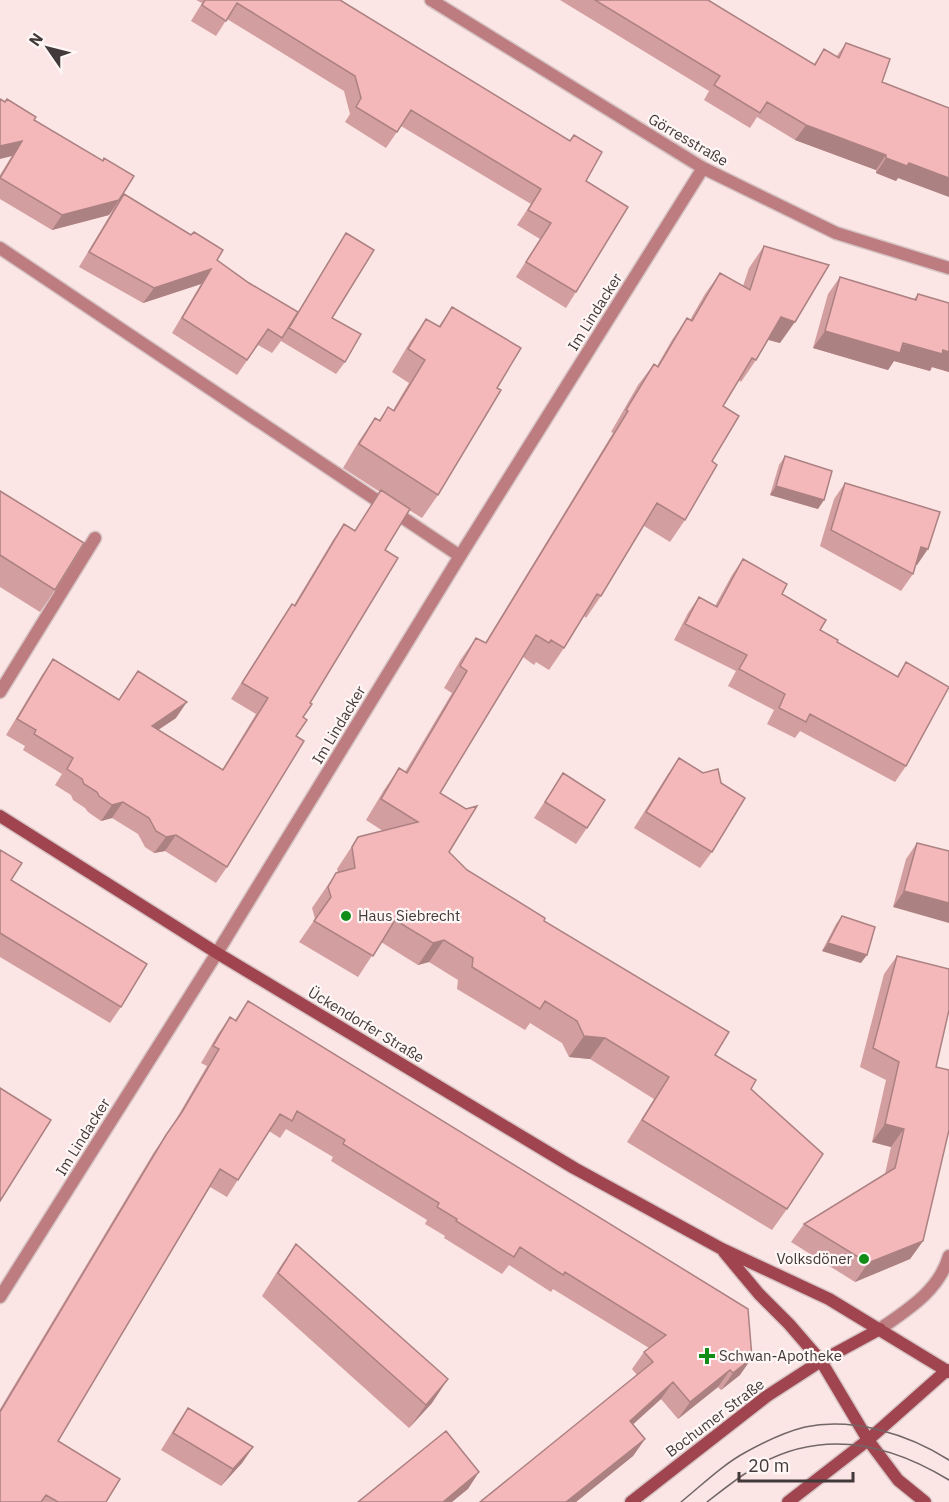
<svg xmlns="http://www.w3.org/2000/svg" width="949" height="1502" font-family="'IBM Plex Sans',sans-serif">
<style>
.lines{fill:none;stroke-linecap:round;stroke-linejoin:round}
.service-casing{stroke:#d6c3c3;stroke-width:15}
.minor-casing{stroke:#d6c3c3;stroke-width:15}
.tertiary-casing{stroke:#d6c3c3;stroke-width:15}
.secondary-casing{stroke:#d6c3c3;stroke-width:15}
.service{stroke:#bd7d80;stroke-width:12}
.minor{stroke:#bd7d80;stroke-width:12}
.tertiary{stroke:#bd7d80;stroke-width:12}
.secondary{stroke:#a0454f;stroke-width:12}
.tram{stroke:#726667;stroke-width:1.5}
.wall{fill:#d39ea0}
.shaded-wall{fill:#ac8182}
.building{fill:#f5b8ba;stroke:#ac8182;stroke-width:1.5}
.poi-dot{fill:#118d18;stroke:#fff6f6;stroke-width:2}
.labels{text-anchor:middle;stroke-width:4.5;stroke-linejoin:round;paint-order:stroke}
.street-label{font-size:15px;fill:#42393a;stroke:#fff6f6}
.poi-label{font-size:15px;fill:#42393a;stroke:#fff6f6;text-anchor:start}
</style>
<rect width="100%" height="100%" fill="#fbe5e5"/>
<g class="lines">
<g class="service-casing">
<path id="service" d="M0,248L460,556
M0,692L95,538"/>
</g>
<g class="minor-casing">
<path id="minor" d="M431,0L703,168L836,233L949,268
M0,1297L217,953L460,556L703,168"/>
</g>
<g class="tertiary-casing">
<path id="tertiary" d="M880,1329C907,1310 939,1291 949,1256"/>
</g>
<g class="secondary-casing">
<path id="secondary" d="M0,816L217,953L574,1168L722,1249L829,1299L949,1372
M724,1252L759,1294L789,1324L821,1361L868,1440L898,1480L925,1502
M631,1502L767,1396L821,1361L880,1329
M788,1502L868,1440L947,1370"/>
</g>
<use href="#service" class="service"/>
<use href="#minor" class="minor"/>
<use href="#tertiary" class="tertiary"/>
<use href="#secondary" class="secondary"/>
<path class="tram" d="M681,1502C702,1485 722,1465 746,1452C764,1442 785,1432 805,1427C853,1417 908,1434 949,1460
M707,1502C724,1489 741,1475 760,1464C824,1429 890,1444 949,1480"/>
</g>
<path class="wall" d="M196,0H340L586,181L576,292L566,308L516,277L540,239L517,225L531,204L401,126L386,148L345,122L350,114L344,91L227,19L216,36L191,21L202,3Z
M560,0H708L814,64L824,49L836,57L846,43L882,82L898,178L896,181L876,173V170L795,140L757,117L750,128L704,100L709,91Z
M34,120L102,161L104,158L120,200L217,260L249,283L298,312L338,246L346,233L332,318L345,362L336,374L281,341L272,353L258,345L237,375L172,333L201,284L143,303L79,267L113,210L109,215L52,230L0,199V175Z
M764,246L780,343L768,340L756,360L741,382L739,380L723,406L712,461L685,520L670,542L644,526L601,596L586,618L584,616L564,648L549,670L536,662L534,665L523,657L440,793L449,852L467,870L544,921L715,1055L751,1089L787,1209L772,1230L627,1142L654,1099L590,1059L569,1057L562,1043L530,1023L525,1030L457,989L458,980L429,962L418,965L381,942L358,977L299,942L315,919L312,908L336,873H338L337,869L358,837L383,831L366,820L384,790L399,768L405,772L452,693L444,688L461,659L476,638L485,643L613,433L611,432L638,385L654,364L657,366L672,340L687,318L690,320L705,294L720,273L743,286L749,268Z
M840,277L914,299L918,294L949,303V372L932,367L930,371L894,361L888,370L813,348L828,294Z
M452,307L497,388L438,495L422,518L409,510L385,550L303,717L296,736L227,867L216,883L165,851L154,853L145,847L138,834L112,818L101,821L88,812L85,808L73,800L71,795L55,785L62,774L23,750L25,746L6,735L42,675L53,659L119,699L138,671L176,718L158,730L222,770L256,714L231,699L281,620L292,604L294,605L333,540L344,524L355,530L380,492L343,468L359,441L375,418L379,420L388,407L393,410L409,383L392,372L410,342L426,319L439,326Z
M785,456L818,509L770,495L779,465Z
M845,483L917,565H916L913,574L901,591L820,546L834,499Z
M0,491L55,590L40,612L0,587Z
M743,559L820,630L837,642L897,676L906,662V766L895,782L800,731L795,738L767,724L774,710L728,686L736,671L674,640L688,613L699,597L715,606L732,575Z
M679,758L721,783L712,852L700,868L634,828L668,774Z
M563,773L587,828L576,844L534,818Z
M917,843L949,851L893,907L906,859Z
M0,850L11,880L121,1007L110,1023L0,957Z
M842,916L861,963L822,951L836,924Z
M897,956L936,1067L923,1241L910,1259L855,1282L791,1242L804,1224L885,1174L891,1147L872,1142L886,1080L860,1067L884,974Z
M248,1001L740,1375L721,1390L718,1387L678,1419L661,1399L633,1424L645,1439L633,1456L576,1502L637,1375L632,1369L644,1352L649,1348L553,1289L551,1292L509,1265L502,1274L444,1238L445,1236L425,1224L427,1220L331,1161L333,1157L286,1129L280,1138L269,1131L227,1197L210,1187L58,1441L106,1502H0V1409L154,1152L171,1128L207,1066L201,1063L218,1034L230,1017L235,1020Z
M296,1244L432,1403L409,1428L262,1296L280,1267Z
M188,1408L253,1447L242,1463L221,1486L161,1450L177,1424Z"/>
<path class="shaded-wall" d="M806,125L886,155L876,170L795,140Z
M22,141L12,156L0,159V146Z
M886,158L909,163L949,178V197L898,178L896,181L876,173Z
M119,200L109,215L52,230L62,215Z
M211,269L201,284L143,303L154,288Z
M781,317L795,322L780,343L766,339Z
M825,331L949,352V372L932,367L930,371L894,361L888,370L813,348Z
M776,486L824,500L818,509L770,495Z
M921,547L928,549L917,565L910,563Z
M187,702L176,718L140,742L152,726Z
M123,802L112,818L101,821L112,805Z
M176,835L165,851L154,853L166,837Z
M904,891L949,903V923L893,907Z
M444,940L429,962L418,965L433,943Z
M828,943L867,955L861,963L822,951Z
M584,1036L605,1038L590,1059L569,1057Z
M885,1124L904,1129L891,1147L872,1142Z
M923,1241L910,1259L855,1282L868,1263Z
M752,1358L740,1375L721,1390L733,1373Z
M730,1370L718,1387L678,1419L690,1402Z
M448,1379L432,1403L409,1428L426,1405Z
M673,1382L661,1399L618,1438L630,1421Z
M645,1439L633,1456L576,1502H566Z
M253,1447L242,1463L221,1486L233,1469Z
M479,1472L468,1489L452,1502H443Z"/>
<path class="building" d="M205,0H340L570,141L574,135L602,152L586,181L628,207L576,292L526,262L551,223L528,210L541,189L411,110L397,132L356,107L361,98L355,76L237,3L226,21L202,5Z
M595,0H708L815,65L824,49L839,58L846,43L890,59L882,82L949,108V178L909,163L907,166L886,158V155L806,125L767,102L760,113L714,85L720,76Z
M0,99L5,102L7,99L36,117L34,120L103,161L104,158L134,176L119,200L62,215L0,178L22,141L0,146Z
M124,194L191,235L194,232L223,250L217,260L249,283L298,312L282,338L268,329L247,360L182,318L211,269L154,288L89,252Z
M346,233L374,250L332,318L361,334L345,362L289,328Z
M764,246L829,265L795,322L781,317L756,360L752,358L723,406L739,416L712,461L717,465L685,520L657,503L601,596L597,594L564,648L551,640L549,643L536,635L440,793L466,809L477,806L449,852L467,870L545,918L544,921L729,1032L715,1055L756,1080L751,1089L823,1154L787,1209L642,1120L669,1077L605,1038L584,1036L577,1021L545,1001L540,1009L472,967L473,958L444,940L433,943L395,920L373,956L314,921L331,897L328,887L336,873L355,868L352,847L358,837L418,822L381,799L399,768L407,773L467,671L460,666L476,638L486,643L628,411L626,410L654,364L658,367L687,318L692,321L720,273L750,290Z
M840,277L916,300L918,294L949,303V352L943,350L942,354L903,343L900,353L825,331Z
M452,307L521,348L497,388L501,390L438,495L359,444L375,418L380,421L388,407L394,411L425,360L408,349L426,319L440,327Z
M785,456L832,471L824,500L776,486Z
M845,483L940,512L928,549L921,547L913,574L831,530Z
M381,490L410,509L385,550L398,558L310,703L312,704L303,717L307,720L296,736L304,741L227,867L176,835L166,837L156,831L149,818L123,802L112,805L99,796L97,792L84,784L82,779L67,769L73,758L34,734L36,730L17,719L53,659L119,700L138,671L187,702L152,726L223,770L268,698L242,683L292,604L295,606L344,524L355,531Z
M0,491L84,543L55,590L0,555Z
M743,559L787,584L782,594L826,620L820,630L838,640L837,642L898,677L906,662L949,687L906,766L810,714L806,722L779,708L785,694L739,669L747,655L685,624L699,597L717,607Z
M679,758L703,773L718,769L721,783L745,798L712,852L646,812Z
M563,773L605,800L587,828L545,802Z
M917,843L949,851V903L904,891Z
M0,850L22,863L11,880L147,964L121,1007L0,933Z
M842,916L875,927L867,955L828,943Z
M897,956L949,969V1010L936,1067L949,1070V1130L923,1241L868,1263L804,1224L895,1168L904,1129L885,1124L899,1062L873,1048Z
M248,1001L748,1309L752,1358L733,1373L730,1370L690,1402L673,1382L630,1421L645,1439L566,1502H480L653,1362L644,1352L666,1335L565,1272L563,1275L520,1247L514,1257L456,1221L457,1219L437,1207L439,1203L343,1144L345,1140L297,1111L292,1121L280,1114L238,1180L220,1169L58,1441L120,1479L106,1502H58L46,1495L41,1502H0V1412L166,1135L182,1112L219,1049L213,1046L230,1017L236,1021Z
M0,1088L51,1120L0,1201Z
M296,1244L448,1379L426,1405L278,1273Z
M188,1408L253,1447L233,1469L173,1433Z
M446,1431L479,1472L443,1502H358Z"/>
<g class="poi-dot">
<circle cx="346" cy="916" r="6"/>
<circle cx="864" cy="1259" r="6"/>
<path d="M704 1347h6v6h6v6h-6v6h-6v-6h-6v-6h6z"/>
</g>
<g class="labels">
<g class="street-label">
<text transform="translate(688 140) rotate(30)" y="5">Görresstraße</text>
<text transform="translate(595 312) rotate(-58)" y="5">Im Lindacker</text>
<text transform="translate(339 725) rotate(-59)" y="5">Im Lindacker</text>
<text transform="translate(366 1025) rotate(31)" y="5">Ückendorfer Straße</text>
<text transform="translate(83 1137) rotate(-58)" y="5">Im Lindacker</text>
<text transform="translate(715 1418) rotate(-37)" y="5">Bochumer Straße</text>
</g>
<g class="poi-label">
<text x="358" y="921">Haus Siebrecht</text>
<text x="852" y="1264" text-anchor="end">Volksdöner</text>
<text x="719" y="1361">Schwan-Apotheke</text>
</g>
</g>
<g transform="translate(48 48) rotate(305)" stroke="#fff6f6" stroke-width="4.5" paint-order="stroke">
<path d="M0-4.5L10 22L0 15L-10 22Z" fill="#42393a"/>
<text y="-9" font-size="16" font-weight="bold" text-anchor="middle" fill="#42393a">N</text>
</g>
<path d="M739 1472v9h114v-9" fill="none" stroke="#42393a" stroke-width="3"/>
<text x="748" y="1472" font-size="18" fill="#42393a" stroke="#fff6f6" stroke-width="4.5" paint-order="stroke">20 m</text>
</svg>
